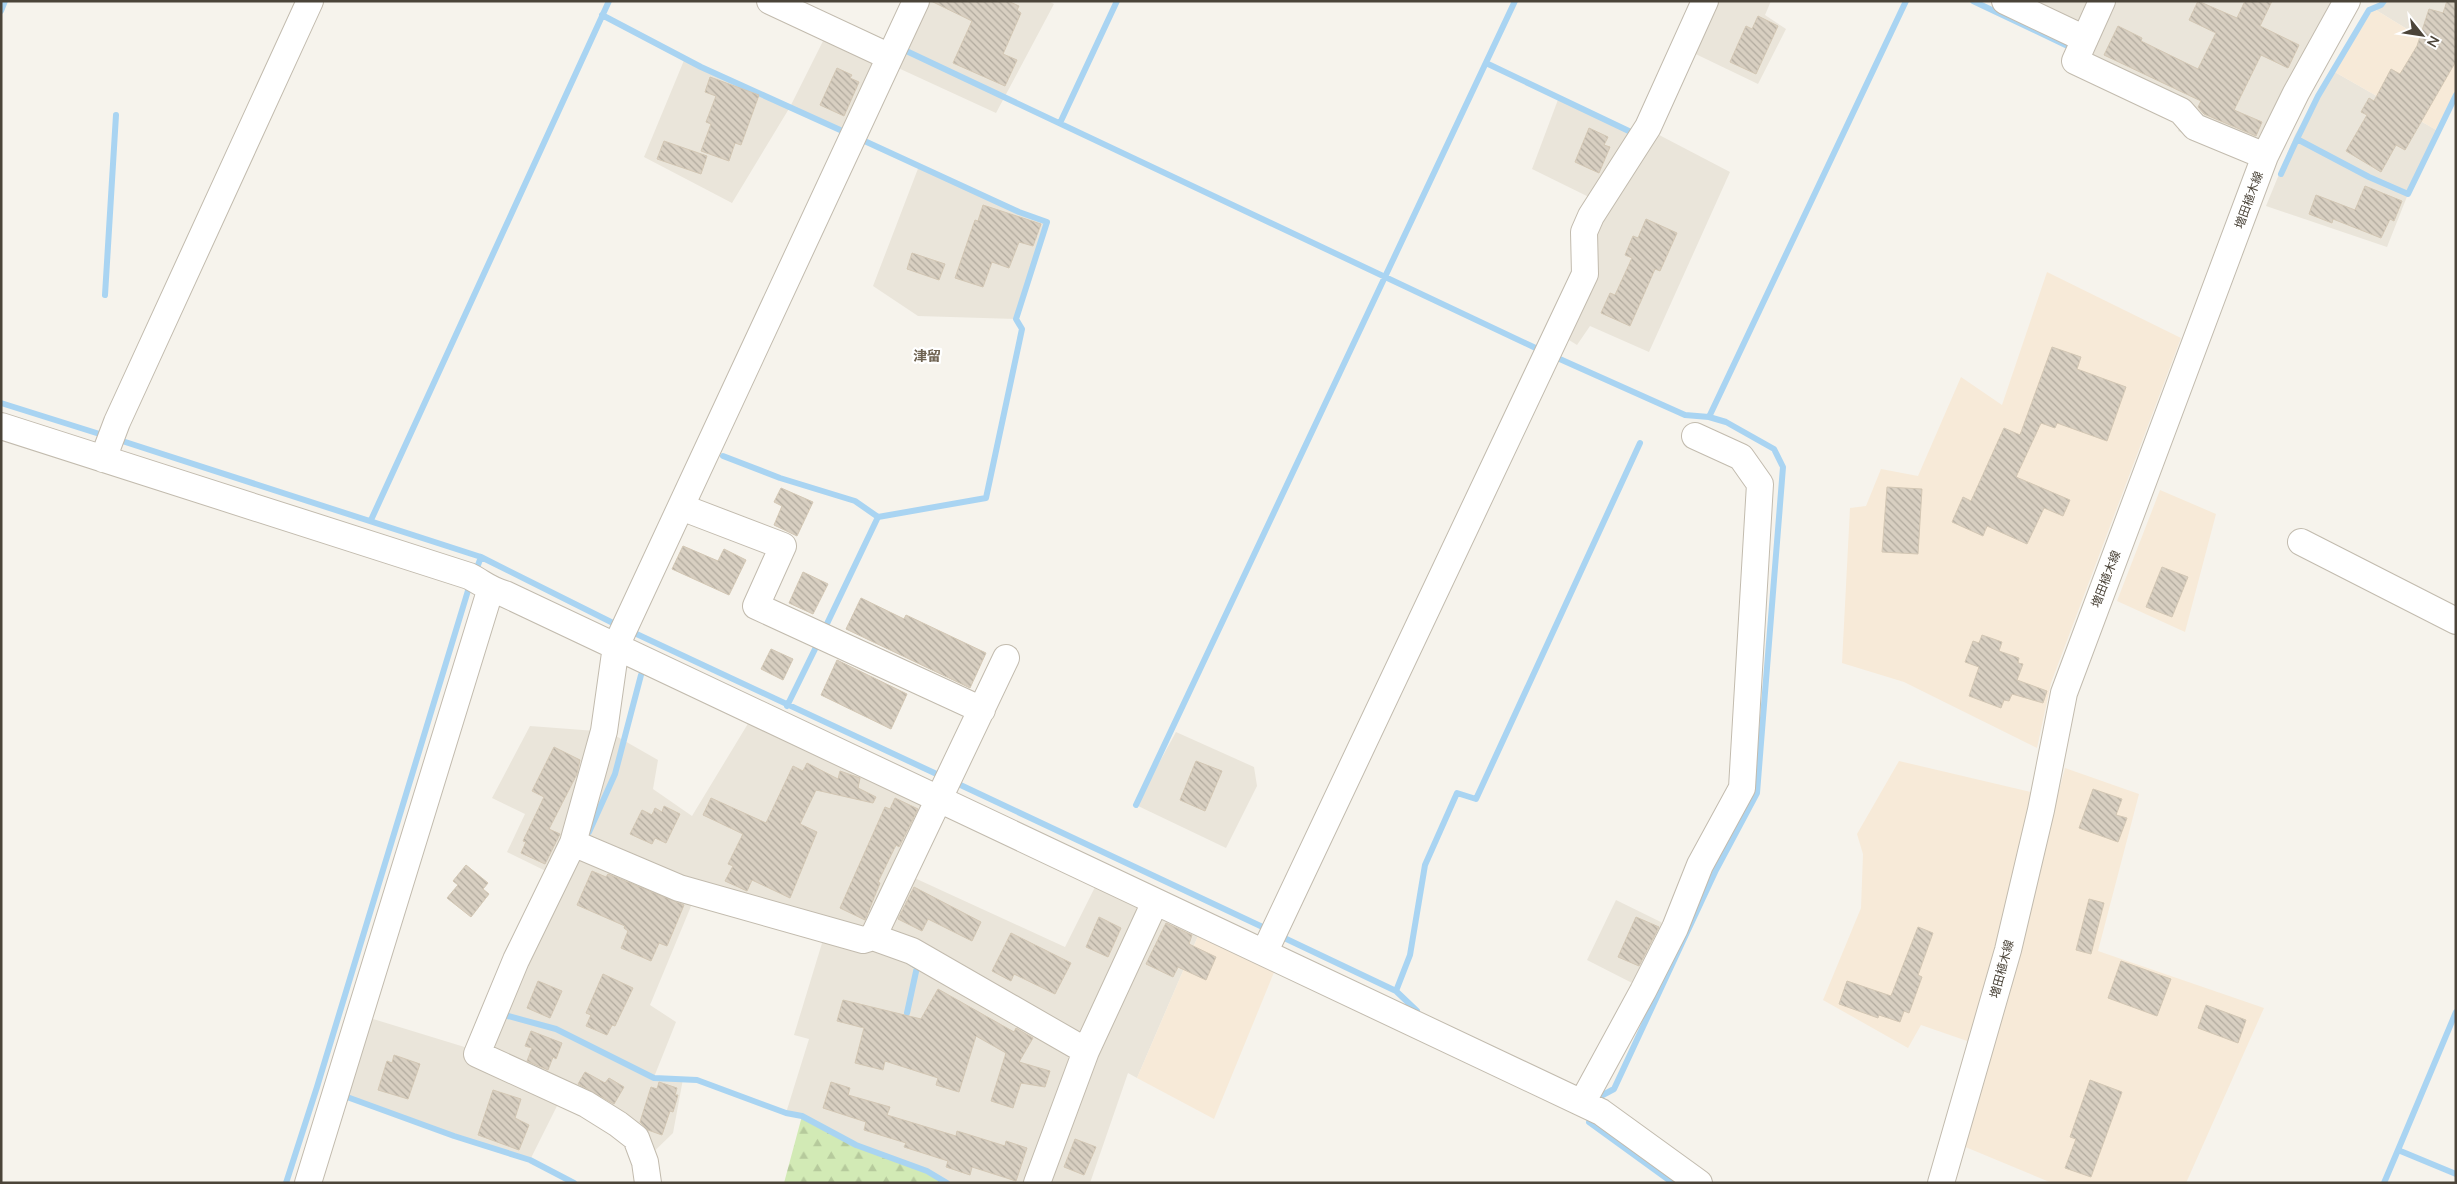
<svg xmlns="http://www.w3.org/2000/svg" width="2457" height="1184" font-family="'Nunito Sans','Noto Sans JP',sans-serif">
<style>
.residential{fill:#eae5da}
.commercial{fill:#f7ead8}
.forest{fill:url(#forest-firs)}
.lines{fill:none;stroke-linecap:round;stroke-linejoin:round}
.stream{stroke:#a9d4f2;stroke-width:6}
.building{fill:url(#building-back-hatch);stroke:#d3c7b4}
.minor-casing{stroke:#c2bbae;stroke-width:28}
.minor{stroke:#fff;stroke-width:26}
.labels{text-anchor:middle;stroke-width:4.5;stroke-linejoin:round;paint-order:stroke}
.street-label{font-size:12px;fill:#4b4439;stroke:#fff}
.neighbourhood-label{font-size:14px;font-weight:bold;fill:#6e6250;stroke:#fff}
</style>
<defs>
<pattern id="forest-firs" width="22" height="20" patternUnits="userSpaceOnUse" patternTransform="scale(1.25)"><rect width="22" height="20" fill="#d2eab5"/><path d="M5 1l3.5 6h-7zM16 11l3.5 6h-7z" fill="#b6ca9c"/></pattern>
<pattern id="building-back-hatch" width="6" height="6" patternUnits="userSpaceOnUse" patternTransform="scale(1.25)"><rect width="6" height="6" fill="#d8cfc1"/><path d="M-1 5l2 2M0 0l6 6M5-1l2 2" fill="none" stroke="#b1aa9e"/></pattern>
</defs>
<rect width="100%" height="100%" fill="#f6f3ec"/>
<path class="residential" d="M910,1H1048L1054,4L996,113L883,61L847,133L790,107L732,203L644,157L685,58L790,107L827,33L883,60Z
M1700,1H1771L1765,15L1786,29L1758,84L1679,46Z
M2021,1H2334L2249,162L2178,131L2187,108L2072,53L2075,28Z
M2386,1H2456V59L2371,7Z
M2333,71L2438,131L2408,194L2387,247L2266,206L2295,135Z
M1559,97L1633,133L1640,125L1730,172L1649,352L1590,326L1577,345L1553,330L1595,200L1532,169Z
M919,166L1019,212L1047,222L1016,319L918,316L873,286Z
M752,717L941,804L908,875L1065,947L1098,881L1201,929L1137,1078L1128,1073L1090,1183H947L927,1171L856,1145L802,1116L786,1113L809,1039L794,1035L826,930L694,899L650,1005L676,1022L654,1077L683,1079L673,1133L639,1166L624,1132L561,1098L530,1160L454,1136L347,1097L370,1018L471,1049L554,875L507,852L525,814L492,798L530,726L609,732L658,760L653,789L692,816Z
M1176,732L1254,767L1257,786L1226,848L1136,805Z
M1616,900L1669,926L1640,987L1587,960Z"/>
<path class="commercial" d="M2371,7L2456,59V95L2438,131L2333,71Z
M2047,272L2181,338L2051,683L2037,748L1904,682L1842,663L1850,508L1866,506L1881,469L1918,476L1961,377L2002,405Z
M2160,490L2216,514L2185,632L2117,601Z
M1899,761L2035,793L1970,1042L1921,1025L1908,1048L1823,1000L1861,908L1863,854L1857,834Z
M2065,768L2139,794L2098,951L2264,1008L2186,1183H2052L1963,1146Z
M1201,929L1277,965L1214,1119L1137,1078Z"/>
<path class="forest" d="M802,1116L856,1145L927,1171L947,1183H784Z"/>
<g class="lines">
<path class="stream" d="M1973,1L2074,49
M1,11L5,1
M602,15L701,67L849,134
M900,48L1542,351
M1486,63L1633,133
M1060,123L1117,1
M2297,139L2318,96L2369,10L2381,5L2384,1
M2281,174L2297,139L2369,177L2408,194L2456,95
M105,295L116,115
M1553,356L1685,415L1709,417L1726,422L1774,449L1783,467L1757,793L1716,870L1614,1089L1599,1097L1597,1103
M1,403L106,436
M1709,417L1906,1
M116,439L481,557L475,573
M723,456L780,478L855,501L878,517
M371,520L609,1
M481,557L619,626
M628,630L943,777
M823,632L878,517L986,498L1022,329L1016,319L1047,222L1019,212L858,138
M787,706L819,641
M952,781L1269,930
M1136,805L1515,1
M589,832L615,774L641,675
M1278,935L1396,991L1417,1011
M1396,991L1410,955L1425,865L1457,793L1476,799L1640,443
M907,1013L917,967L911,963
M508,1016L556,1029L654,1078L697,1080L786,1113L802,1116L856,1145L927,1171L947,1183
M347,1097L454,1136L530,1160L574,1183
M1592,1114L1589,1122L1673,1183
M2398,1150L2456,1012
M286,1183L317,1087L470,584
M2384,1183L2398,1150L2456,1174"/>
</g>
<path class="building" d="M931,1H1008L1019,6L1017,10L1021,13L1003,54L1017,60L1005,86L953,63L972,21Z
M2198,1L2237,18L2245,1H2272L2260,26L2299,45L2288,68L2261,55L2234,110L2262,122L2256,136L2204,114L2198,107L2201,101L2104,55L2118,26L2142,38L2141,41L2198,69L2216,33L2189,20Z
M2447,1H2456V61L2405,150L2396,145L2381,172L2346,151L2367,115L2361,112L2369,98L2374,101L2391,69L2400,74L2417,46L2429,9L2443,13Z
M1758,16L1778,26L1756,74L1730,62L1746,26L1752,29Z
M837,68L852,75L850,78L859,82L844,116L820,105Z
M710,77L759,95L741,145L735,143L729,161L701,151L711,124L706,122L716,96L705,92Z
M1589,128L1608,137L1604,145L1610,147L1599,173L1575,162Z
M664,141L707,156L701,174L657,159Z
M2365,186L2402,201L2394,221L2390,219L2381,238L2333,219L2332,223L2309,214L2316,195L2355,210Z
M983,205L1041,224L1033,246L1019,242L1009,268L992,262L983,287L955,278L975,220L978,221Z
M1646,219L1677,233L1660,271L1655,269L1630,326L1601,313L1610,293L1615,295L1632,258L1625,255L1633,236L1638,238Z
M912,253L945,264L939,280L907,269Z
M2052,347L2081,357L2077,369L2126,387L2107,441L2057,423L2055,428L2041,423L2016,477L2070,500L2063,516L2044,508L2027,544L1987,526L1983,536L1952,522L1963,497L1971,501L2004,428L2020,435Z
M1887,487L1922,489L1918,554L1882,552Z
M781,488L813,502L797,536L774,525L782,506L774,502Z
M683,546L718,561L724,549L746,560L729,595L672,569Z
M2162,567L2188,577L2172,617L2146,607Z
M803,572L828,584L813,614L789,603Z
M861,598L904,619L906,615L986,653L970,688L846,629Z
M1982,635L2002,642L1999,651L2019,658L2018,663L2023,664L2017,680L2047,691L2043,703L2012,694L2009,701L2004,700L2001,708L1969,696L1979,667L1965,662L1973,641L1979,643Z
M771,649L793,659L783,680L761,669Z
M837,660L907,694L891,729L821,695Z
M554,747L580,760L577,774L549,829L560,834L545,864L521,853L526,842L523,841L544,797L532,791Z
M1196,761L1222,771L1205,811L1180,800Z
M807,763L838,779L840,771L860,778L858,788L876,797L873,803L816,790L800,824L817,832L790,898L752,880L747,891L725,881L733,866L728,864L743,834L703,815L711,798L766,823L793,766L803,771Z
M2093,789L2122,799L2116,815L2127,818L2118,842L2079,828Z
M895,798L918,809L899,847L896,845L878,882L880,883L865,920L840,908L885,807L890,809Z
M664,806L680,814L666,843L655,838L652,844L630,834L642,810L652,815L655,808L662,812Z
M466,865L488,883L483,889L489,894L471,917L447,898L458,885L453,881Z
M592,871L606,877L608,874L684,905L667,946L659,943L651,961L621,948L628,931L624,928L625,926L577,905Z
M914,887L981,922L972,941L928,919L922,931L898,919Z
M2089,899L2104,903L2091,954L2076,950Z
M1099,917L1121,928L1108,957L1086,947Z
M1636,917L1659,927L1639,966L1618,957Z
M1166,923L1192,935L1189,944L1216,957L1206,980L1178,967L1173,977L1146,964Z
M1918,927L1933,933L1918,975L1922,977L1909,1013L1904,1011L1900,1022L1879,1015L1878,1018L1839,1004L1847,981L1891,996Z
M1011,933L1071,963L1055,994L1014,974L1011,981L992,971Z
M2121,961L2171,979L2157,1016L2108,998Z
M603,974L633,988L615,1026L612,1025L607,1035L586,1026L591,1015L586,1013Z
M538,981L562,991L550,1018L527,1008Z
M938,989L1014,1032L1016,1028L1033,1038L1019,1062L1050,1071L1045,1087L1021,1083L1013,1108L991,1101L1006,1053L976,1036L959,1092L936,1085L938,1078L885,1061L883,1070L855,1063L864,1028L837,1021L843,1000L921,1019Z
M2206,1005L2246,1020L2238,1043L2198,1028Z
M531,1031L562,1043L556,1059L553,1057L548,1070L527,1061L532,1048L525,1046Z
M394,1055L420,1064L408,1099L378,1090L387,1061L392,1063Z
M585,1072L605,1083L609,1078L624,1087L614,1104L578,1084Z
M2090,1080L2122,1092L2091,1177L2065,1168L2076,1139L2070,1137Z
M659,1082L677,1088L675,1095H678L673,1112L670,1111L662,1135L648,1130L640,1122L651,1087L657,1089Z
M831,1082L850,1088L848,1095L890,1107L887,1115L956,1136L957,1131L1005,1146L1006,1141L1027,1148L1016,1181L972,1167L970,1175L946,1167L948,1161L904,1147L906,1143L864,1130L866,1122L823,1108Z
M493,1090L521,1099L515,1118L529,1125L519,1150L478,1135Z
M1075,1139L1096,1147L1084,1175L1064,1167Z"/>
<g class="lines">
<g class="minor-casing">
<path id="minor" d="M770,1L890,57
M2005,1L2085,39
M2102,1L2075,61L2181,111L2195,127L2265,156
M1,426L469,576C483,583 489,590 505,594L1601,1112L1699,1183
M103,459L117,422L310,1
M681,507L783,546L756,606L982,710
M2301,542L2456,621
M573,843L679,888L863,940L873,937L912,951L1086,1051
M873,937L1006,658
M1265,951L1585,274L1584,232L1591,216L1648,127L1705,1
M1582,1103L1643,991L1675,928L1700,865L1742,788L1760,484L1741,457L1695,436
M308,1183L490,591
M648,1183L645,1162L636,1138L618,1124L586,1104L477,1054L516,960L573,843L604,731L616,646L916,1
M1037,1183L1086,1051L1155,902
M1941,1183L2008,950L2041,810L2064,693L2265,156L2296,93L2347,1"/>
</g>
<use href="#minor" class="minor"/>
</g>
<g class="labels">
<g class="street-label">
<text transform="translate(2249 200) rotate(-70)" y="4">増田植木線</text>
<text transform="translate(2106 579) rotate(-69)" y="4">増田植木線</text>
<text transform="translate(2002 969) rotate(-75)" y="4">増田植木線</text>
</g>
<g class="neighbourhood-label">
<text x="927" y="361">津留</text>
</g>
</g>
<rect width="2457" height="1184" fill="none" stroke="#4b4439" stroke-width="5"/>
<g transform="translate(2422 35) rotate(120)" stroke="#ffffff" stroke-width="4" paint-order="stroke">
<path d="M0-4L9 19L0 12L-9 19Z" fill="#4b4439"/>
<text y="-8" font-size="14" font-weight="bold" text-anchor="middle" fill="#4b4439">N</text>
</g>
</svg>
